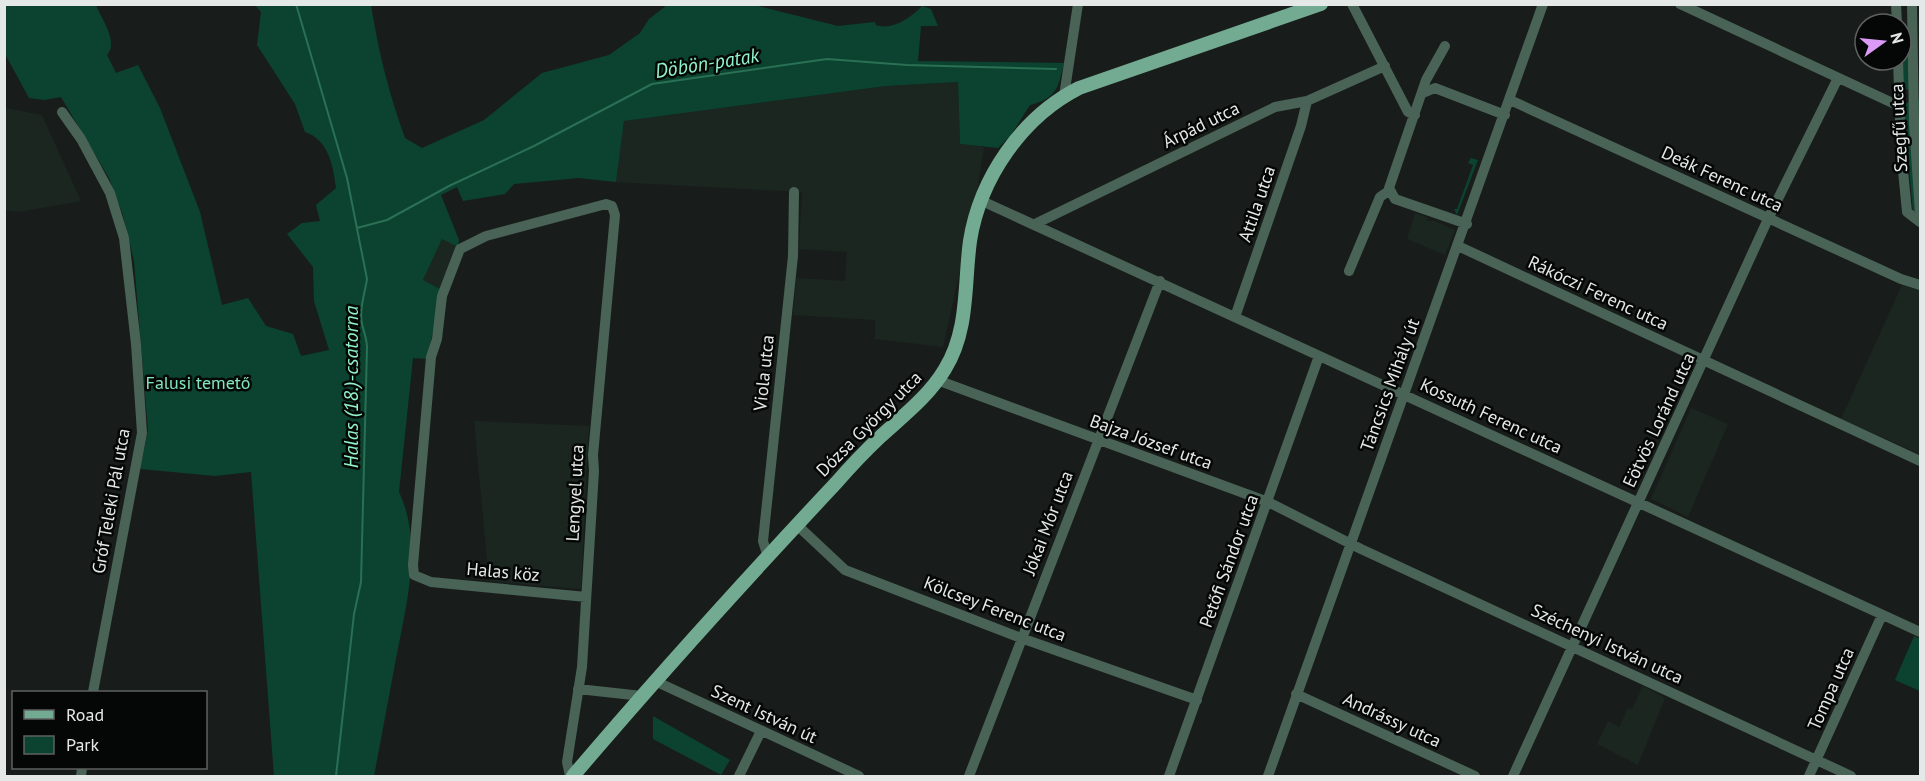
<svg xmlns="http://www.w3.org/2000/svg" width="1925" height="781" font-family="'PT Sans',sans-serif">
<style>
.built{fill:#1b2621}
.green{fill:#0c4330}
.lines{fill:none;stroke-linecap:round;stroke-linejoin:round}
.stream{stroke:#2a7055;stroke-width:2}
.minor{stroke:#496357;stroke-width:10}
.major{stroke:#73ab92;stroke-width:14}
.labels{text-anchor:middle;stroke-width:5;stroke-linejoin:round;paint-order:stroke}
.street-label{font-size:18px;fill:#e4e8e6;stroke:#050706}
.park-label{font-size:18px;fill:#82e6bc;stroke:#050706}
.water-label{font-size:20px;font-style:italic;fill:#91f5ca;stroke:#050706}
</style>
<rect width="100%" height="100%" fill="#181d1b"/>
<path class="built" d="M958,82L960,144L984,147L976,198L943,347L875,339V320L793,315L796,278L845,281L847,252L799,249L802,192L616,182L624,121L886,86Z
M5,108L42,115L81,201L19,212L5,210Z
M1415,213L1428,218L1426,221H1435L1455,230L1445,255L1407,239Z
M442,239L458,247L442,290L423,280Z
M1902,285L1920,290V454L1841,419Z
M1691,408L1728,424L1688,517L1651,499Z
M474,421L589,426L581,589L489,581Z
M1643,686L1665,698L1638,765L1597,744L1608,721L1619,727L1628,708L1632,709Z"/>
<path class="green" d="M4,5H96C101,18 119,42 107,55L116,73L138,65L160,108L200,212L222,305L248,298L266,326L293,334L301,356L329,350L314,301L313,267L287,234L302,223L320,221L316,205L336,188C333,166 329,140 305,132L295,104L257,45L261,12L255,5H371C378,50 389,94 405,138L422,148L484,120L542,73L609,55L640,33L649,19L667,5H754L838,26L875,22L876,25C892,31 912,17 922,6L931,9L938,26H921L918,61L1064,63C1058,88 1057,98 1030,105L1011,135L998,148L960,144L958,82L886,86L624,121L616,182L579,178L514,184L505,194L463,201L457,187L441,195L459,240L458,247L442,239L423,280L442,290L427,359L413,358L399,492C424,545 405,609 395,664C388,701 381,739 374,776H274L251,472L215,476L140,469L148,430L134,261L123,215L109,178L61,97L44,100L29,98L5,54Z
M1904,43H1910V90L1902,89L1901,60Z
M1919,99L1920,207L1913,212L1903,104Z
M1471,158L1478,160L1457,215L1454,209H1457L1473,165L1468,163Z
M1914,636L1920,639V691L1895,680Z
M653,716L730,760L721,775L653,739Z"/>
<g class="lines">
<path class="stream" d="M296,4L347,178L367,279C365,293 359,309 362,324C364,333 367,339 367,348L361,582L354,614L336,776
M357,228L387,220L449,186L534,146L652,84L827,59L907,65L1056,69"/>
<path class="minor" d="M1352,4L1408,112L1415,115
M1680,4L1899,106
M1896,4L1897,24
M1912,4L1914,124L1920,213
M1445,46L1426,80L1389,188L1395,199L1467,224
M1898,60L1901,150L1907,212L1920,222
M1423,93L1435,88L1505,115
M1064,96L1078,4
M1510,100L1901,279L1920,285
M62,112L81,139L110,193L124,238L136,344L142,433L93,692
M982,201L1920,632
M1035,224L1275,107L1307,101L1385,66
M1458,246L1920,461
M1349,271L1380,197L1390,190
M1235,317L1301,126L1307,101
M937,380L1268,502L1361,549L1851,776
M797,525L845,570L1021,638L1197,700
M768,557L763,541L793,256L794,192
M655,681L859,776
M578,689L642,696
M1296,694L1475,776
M81,776L82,768
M570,776L567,762L582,667L594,471L593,455L615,215L612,206L606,204L486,236L460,249L442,296L437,339L431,357L413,565L414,575L431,582L586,597
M739,776L761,731
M969,776L1160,281
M1169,776L1319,356
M1268,776L1543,4
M1513,776L1768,219L1838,78
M1809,776L1882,615"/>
<path class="major" d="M573,776C658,676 746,579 836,483C850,467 864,452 880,437C903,416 929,396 945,369C969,330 964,285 970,241C980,178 1022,117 1079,88L1321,4"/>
</g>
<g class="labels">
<g class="street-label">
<text transform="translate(1201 125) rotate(-26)" y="6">Árpád utca</text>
<text transform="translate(1899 128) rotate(-93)" y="6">Szegfű utca</text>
<text transform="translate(1722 179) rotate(25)" y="6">Deák Ferenc utca</text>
<text transform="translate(1257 204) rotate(-71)" y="6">Attila utca</text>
<text transform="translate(1598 293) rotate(25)" y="6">Rákóczi Ferenc utca</text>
<text transform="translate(764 373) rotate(-84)" y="6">Viola utca</text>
<text transform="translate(1390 385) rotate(-70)" y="6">Táncsics Mihály út</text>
<text transform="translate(1491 416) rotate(25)" y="6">Kossuth Ferenc utca</text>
<text transform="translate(1659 420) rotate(-65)" y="6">Eötvös Loránd utca</text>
<text transform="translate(869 424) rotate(-45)" y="6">Dózsa György utca</text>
<text transform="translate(1151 442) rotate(20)" y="6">Bajza József utca</text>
<text transform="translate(575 493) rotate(-87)" y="6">Lengyel utca</text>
<text transform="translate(111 501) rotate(-80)" y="6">Gróf Teleki Pál utca</text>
<text transform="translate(1048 523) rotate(-69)" y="6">Jókai Mór utca</text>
<text transform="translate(1229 561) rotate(-70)" y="6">Petőfi Sándor utca</text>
<text transform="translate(503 572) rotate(5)" y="6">Halas köz</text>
<text transform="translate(995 609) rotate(21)" y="6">Kölcsey Ferenc utca</text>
<text transform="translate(1607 644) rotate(25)" y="6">Széchenyi István utca</text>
<text transform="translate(1831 689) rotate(-66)" y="6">Tompa utca</text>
<text transform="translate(764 714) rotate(25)" y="6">Szent István út</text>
<text transform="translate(1392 720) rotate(25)" y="6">Andrássy utca</text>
</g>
<g class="park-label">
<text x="198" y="389">Falusi temető</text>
</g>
<g class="water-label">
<text transform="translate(707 63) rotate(-9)" y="7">Döbön-patak</text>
<text transform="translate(351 387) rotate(-90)" y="7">Halas (18.)-csatorna</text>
</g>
</g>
<rect width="1925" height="781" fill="none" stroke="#e4e8e6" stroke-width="12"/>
<rect x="12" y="691" width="195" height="78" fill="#050706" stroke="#5e6160" stroke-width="1.5"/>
<rect x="24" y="710" width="30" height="9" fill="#73ab92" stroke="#5e6160" stroke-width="1.5"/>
<text x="66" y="721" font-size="18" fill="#e4e8e6">Road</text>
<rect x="24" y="736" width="30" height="18" fill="#0c4330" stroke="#5e6160" stroke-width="1.5"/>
<text x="66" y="751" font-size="18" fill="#e4e8e6">Park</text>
<g transform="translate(1883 42) rotate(75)"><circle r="28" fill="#050706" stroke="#5e6160" stroke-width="1.5"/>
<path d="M0-4.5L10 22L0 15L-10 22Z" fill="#da9af6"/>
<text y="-9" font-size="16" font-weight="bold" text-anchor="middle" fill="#e4e8e6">N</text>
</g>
</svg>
